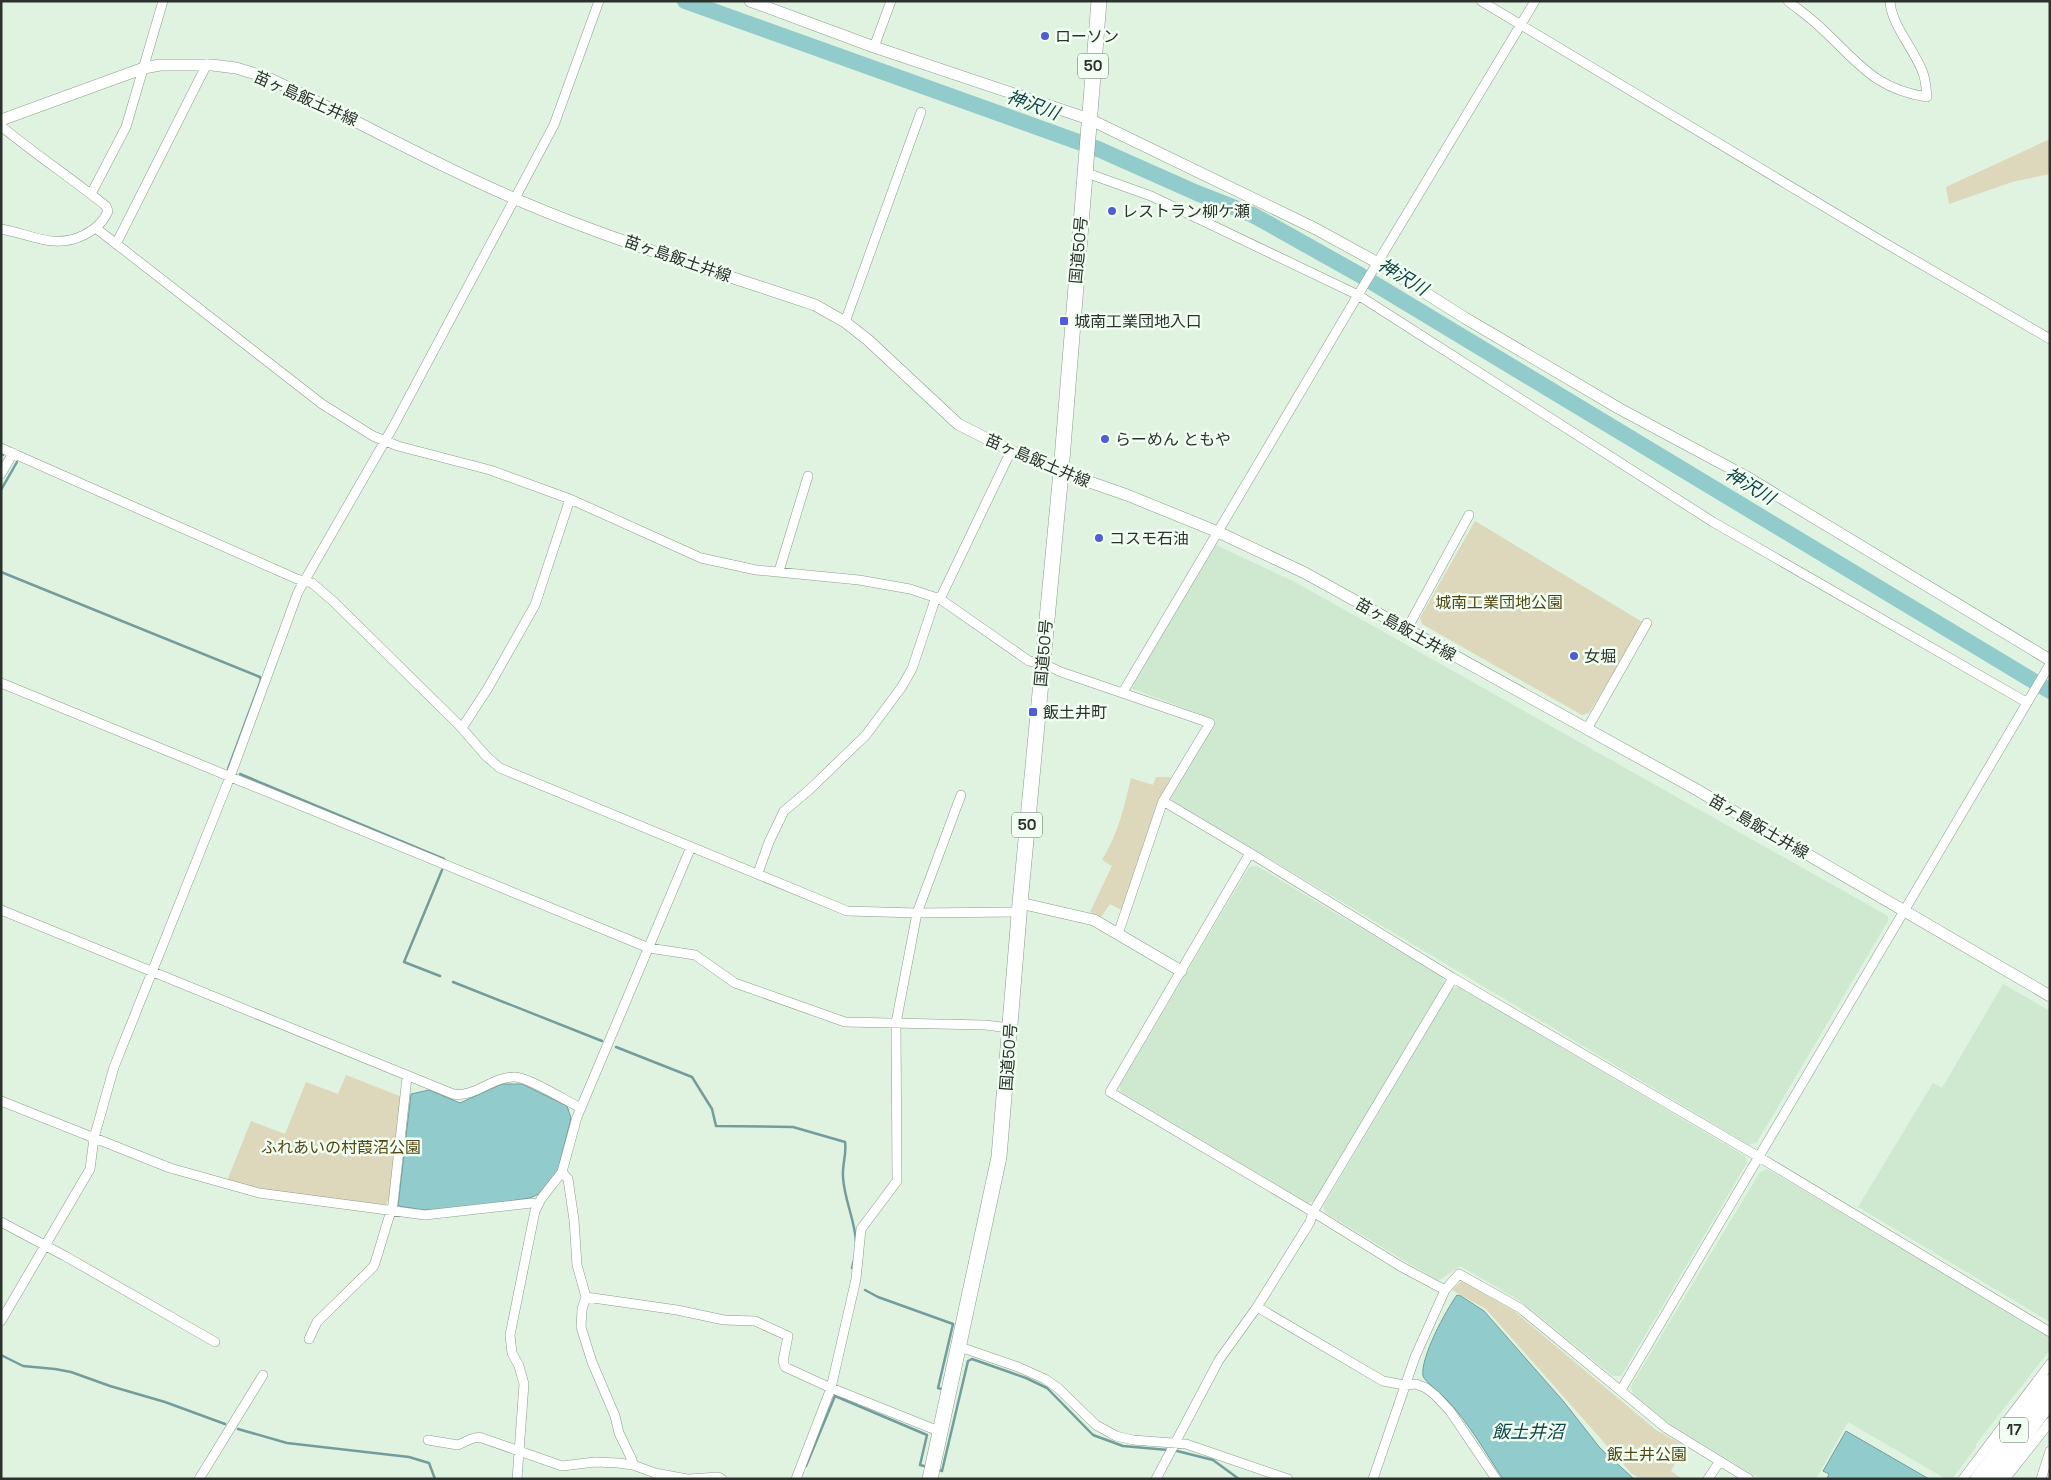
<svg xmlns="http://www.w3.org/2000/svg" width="2051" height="1480" font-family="'Space Grotesk','Noto Sans JP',sans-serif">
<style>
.built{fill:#cfe8d0}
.green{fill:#ddd7bb}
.water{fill:#92cbcc;stroke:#739d9c}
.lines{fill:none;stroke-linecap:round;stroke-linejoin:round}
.stream{stroke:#739d9c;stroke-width:2.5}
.river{stroke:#92cbcc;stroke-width:16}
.street-casing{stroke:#8a9d8c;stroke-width:10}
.secondary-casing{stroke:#8a9d8c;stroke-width:12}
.highway-casing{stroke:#8a9d8c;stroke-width:16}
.street{stroke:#fff;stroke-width:9}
.secondary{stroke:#fff;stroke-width:11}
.highway{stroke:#fff;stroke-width:15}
.poi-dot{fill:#4f5ed4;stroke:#f1fef2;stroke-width:2}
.labels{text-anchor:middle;stroke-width:5;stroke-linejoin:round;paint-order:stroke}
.shield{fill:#f1fef2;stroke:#666f67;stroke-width:1}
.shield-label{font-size:15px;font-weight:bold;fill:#2b322b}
.poi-label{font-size:16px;fill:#2b322b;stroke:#f1fef2;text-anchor:start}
.street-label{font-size:16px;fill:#2b322b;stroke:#f1fef2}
.park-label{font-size:16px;fill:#534713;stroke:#f1fef2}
.water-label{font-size:18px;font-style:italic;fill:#114546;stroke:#f1fef2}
</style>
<rect width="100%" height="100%" fill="#dff3e0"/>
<path class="built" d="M1216,545L1295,582L1888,916V921L1757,1142L1749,1145L1173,801L1171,798L1216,720L1133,689L1131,687Z
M1257,866L1442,977L1444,983L1315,1201L1307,1203L1121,1092L1120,1085L1249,867Z
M2003,984L2050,1011V1322L1858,1207L1933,1083L1942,1088Z
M1459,987L1745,1156L1747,1163L1621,1376H1613L1519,1300L1460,1266L1438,1281L1326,1213L1323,1207L1452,989Z
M1767,1169L2050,1336V1350L1976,1444V1447L1952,1479H1946L1848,1422L1816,1479H1760L1668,1423L1633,1395L1631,1386L1760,1172Z"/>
<path class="green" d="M2050,139V174L2012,182L1949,204L1946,187Z
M1475,521L1644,623L1589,713L1582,715L1422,624L1420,618Z
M1156,777H1171L1157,803L1123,911L1110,904L1101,917L1090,912L1112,866L1102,860C1118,834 1124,808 1131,778L1153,785Z
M346,1075L402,1097L389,1198L385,1206L260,1190L227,1181L251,1121L285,1134L306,1082L338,1094Z
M1462,1281L1514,1311L1656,1430L1685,1446L1671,1471L1682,1479H1642L1632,1474L1486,1309L1452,1290Z"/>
<path class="water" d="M502,1084H522L567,1106L571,1118L558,1170L539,1194L530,1198L469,1207L425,1210L398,1206L411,1094L429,1090L460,1103Z
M1457,1295L1461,1296L1484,1311L1564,1402L1600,1448L1634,1479H1503C1485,1452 1469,1423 1447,1400C1442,1394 1424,1381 1423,1376C1420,1358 1446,1310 1457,1295Z
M1846,1431L1929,1479H1827L1829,1474L1823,1471Z"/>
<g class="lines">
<path class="stream" d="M1,454L3,455
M1,490L17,462
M1,572L260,677L261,680L228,769
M240,774L444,859
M440,976L404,962L442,870
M453,982L602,1041
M616,1047L692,1077L712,1109L716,1126L793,1127L845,1142C847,1153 842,1165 843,1177C844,1199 855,1220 856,1242
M852,1268L854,1260
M865,1290L878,1297L953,1324L938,1388L942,1389
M1,1355L23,1366L55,1369L71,1372L110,1386L165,1402L225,1424
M238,1429L287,1443L409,1457L429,1463L435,1479
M1173,1450L1213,1460L1239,1479
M806,1466L835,1396L927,1435L920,1465L924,1466
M939,1470L942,1471L968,1361L972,1359L1026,1378L1047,1388L1093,1435L1123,1446L1168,1450"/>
<path class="river" d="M685,1L1098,149L1197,193L1253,215L1360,275L2050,691"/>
<g class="street-casing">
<path id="street" d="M1481,1L1885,243L2050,339
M1788,1C1799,10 1811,18 1821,28C1858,62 1874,89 1927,97C1926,90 1926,81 1923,73C1915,50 1891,25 1890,1
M874,47L891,1
M1,126C35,154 71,178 106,206L108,211C103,223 95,229 84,235C54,250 31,234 1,229
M1084,172L1151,196L1358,295L1713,522L2026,702
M91,194L126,127L163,1
M97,229L322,404L373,436L398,446L490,470L570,499L701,558L756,570L859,580L910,589L940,599L1029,661L1042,663L1061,672L1210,723L1163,801L1250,853L1453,978L1759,1157L2050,1332
M116,244L207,64
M845,322L921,112
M1,448L297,579L312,583L334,602L459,725L486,756L500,768L847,911L917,913L1019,912
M1,474L13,453
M779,571L808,476
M940,599L1011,451
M1407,629L1469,515
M1,683L649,948L695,955L735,983L845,1022L985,1025L1010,1028
M1123,692L1358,295L1535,1
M462,728L488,688L535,605L570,499
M1587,729L1647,623
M1250,853L1110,1092L1313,1212L1400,1266L1445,1290
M758,873L769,842L784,811L808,791L866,735L901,688L912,669L936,597
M1,910C152,971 302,1034 453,1094C475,1098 493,1076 515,1077C530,1078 566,1101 581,1108
M1118,934L1163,801
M1,1101L170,1168L259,1193L425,1215L532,1203L537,1205
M562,1172L568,1179L574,1220L577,1265L586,1297L582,1309L581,1327L592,1362L615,1416L619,1433L632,1460L633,1465
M1,1222L65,1256L215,1342
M586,1297L677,1310L724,1320L755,1321L788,1336L783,1361L785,1367L831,1388L941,1432
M1257,1307L1383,1381L1404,1385L1416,1384L1426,1388L1436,1396L1450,1411L1496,1479
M1,1321L90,1169L94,1138L114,1067L230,777L298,592L393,427L554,125L599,1
M309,1339L317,1322L373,1267L375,1263L393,1204L407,1077
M960,1347L1018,1367L1045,1379L1058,1388L1096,1425L1116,1436L1133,1440L1186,1444L1288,1479
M1621,1390L2050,664
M428,1440L458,1445L471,1439L479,1437L562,1466L595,1462L618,1463L633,1465L655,1473L687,1479
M199,1479L263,1375
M517,1479L524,1384L519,1366L512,1353L510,1335L535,1211L541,1199L562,1172L577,1117L691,847
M689,1479L718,1477L722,1479
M796,1479L831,1388L856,1279L861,1229L897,1181L896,1023L917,913L961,795
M1156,1479L1219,1360L1257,1307L1310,1222L1313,1212L1453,978
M1373,1479L1415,1357L1445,1290L1459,1274L1520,1308L1666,1428L1749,1479
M1708,1479L1720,1461
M1963,1479L2050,1364
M2005,1479L2050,1422
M2041,1479L2050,1451"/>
</g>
<g class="secondary-casing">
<path id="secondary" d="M750,1L874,47L1089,119L1316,229L1378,263L1465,318L1620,409L1745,476L2050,660
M1,120L144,68L160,65H212L236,68L266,77C353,118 437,166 525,203C619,243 718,272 815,305L845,322L868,340L958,424L1011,451L1061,472L1127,495L1218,532L1305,573L1692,787L2050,996
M1020,903L1094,920L1181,971"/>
</g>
<g class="highway-casing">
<path id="highway" d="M930,1479L999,1157L1020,903L1061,472L1099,1
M1978,1479L2050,1382
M1993,1479L2050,1401"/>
</g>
<use href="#street" class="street"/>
<use href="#secondary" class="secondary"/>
<use href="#highway" class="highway"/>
</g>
<g class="poi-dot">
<circle cx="1045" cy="36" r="5"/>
<circle cx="1112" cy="211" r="5"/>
<rect x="1059" y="316" width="10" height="10" rx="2.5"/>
<circle cx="1105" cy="439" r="5"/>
<circle cx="1099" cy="538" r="5"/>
<circle cx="1574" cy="656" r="5"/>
<rect x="1028" y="707" width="10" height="10" rx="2.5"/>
</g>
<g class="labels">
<g class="shield">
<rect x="1078" y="53.5" width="30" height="25" rx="4"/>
<rect x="1012" y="812.5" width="30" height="25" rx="4"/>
<rect x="2000" y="1417.5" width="28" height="25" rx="4"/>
</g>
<g class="shield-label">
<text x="1093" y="71">50</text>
<text x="1027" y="830">50</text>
<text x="2014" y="1435">17</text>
</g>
<g class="poi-label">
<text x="1055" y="42">ローソン</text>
<text x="1122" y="217">レストラン柳ケ瀬</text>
<text x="1074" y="327">城南工業団地入口</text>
<text x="1115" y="445">らーめん ともや</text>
<text x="1109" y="544">コスモ石油</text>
<text x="1584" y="662">女堀</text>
<text x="1043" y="718">飯土井町</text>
</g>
<g class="street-label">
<text transform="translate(306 98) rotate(24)" y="6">苗ヶ島飯土井線</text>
<text transform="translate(1078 250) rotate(-85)" y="6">国道50号</text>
<text transform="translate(678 258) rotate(19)" y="6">苗ヶ島飯土井線</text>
<text transform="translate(1038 460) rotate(23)" y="6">苗ヶ島飯土井線</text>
<text transform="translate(1406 629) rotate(29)" y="6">苗ヶ島飯土井線</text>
<text transform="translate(1043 653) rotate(-85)" y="6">国道50号</text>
<text transform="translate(1759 826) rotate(30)" y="6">苗ヶ島飯土井線</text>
<text transform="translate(1008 1057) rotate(-86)" y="6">国道50号</text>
</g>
<g class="park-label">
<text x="1499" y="608">城南工業団地公園</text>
<text x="341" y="1153">ふれあいの村葭沼公園</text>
<text x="1647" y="1460">飯土井公園</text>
</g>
<g class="water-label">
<text transform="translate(1033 105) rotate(20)" y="6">神沢川</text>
<text transform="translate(1403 277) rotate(31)" y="6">神沢川</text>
<text transform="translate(1750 486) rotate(31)" y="6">神沢川</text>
<text x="1528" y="1438">飯土井沼</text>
</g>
</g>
<rect width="2051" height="1480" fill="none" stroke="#2b322b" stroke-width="5"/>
</svg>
